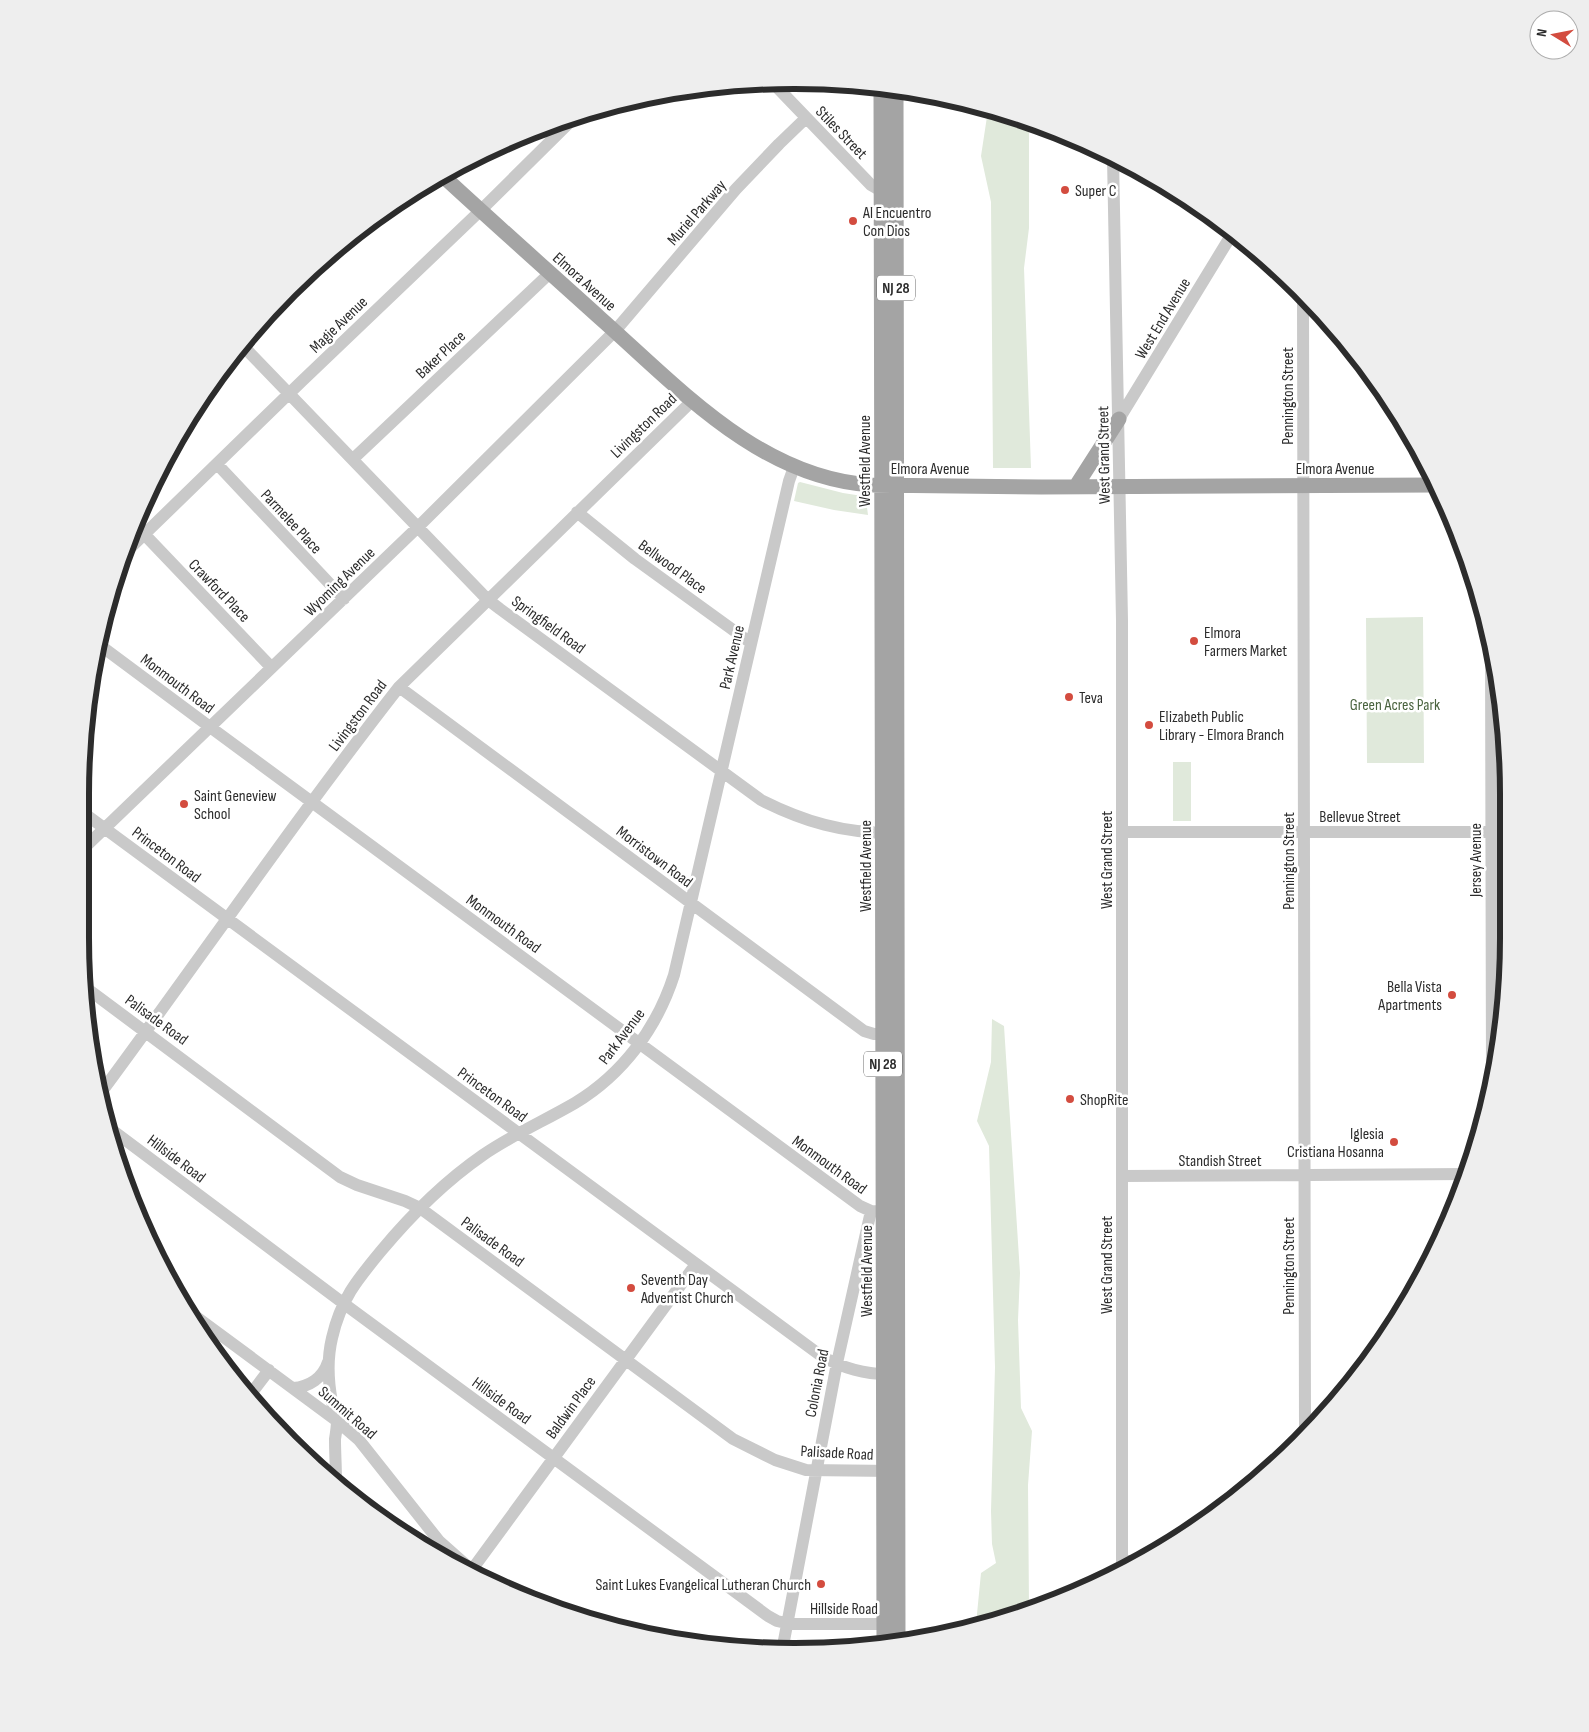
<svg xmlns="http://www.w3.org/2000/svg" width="1589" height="1732" font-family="'Sofia Sans Condensed',sans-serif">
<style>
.green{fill:#e0e9db}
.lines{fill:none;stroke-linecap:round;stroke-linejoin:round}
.minor{stroke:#c9c9c9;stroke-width:12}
.major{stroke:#a4a4a4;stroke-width:15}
.poi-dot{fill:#d34c3f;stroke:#fff;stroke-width:2}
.labels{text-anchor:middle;stroke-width:5;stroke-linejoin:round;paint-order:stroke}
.shield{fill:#fff;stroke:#6b6b6b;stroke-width:1}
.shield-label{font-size:15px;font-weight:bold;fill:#2c2c2c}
.street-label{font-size:16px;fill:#2c2c2c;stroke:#fff}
.poi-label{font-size:16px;fill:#2c2c2c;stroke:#fff;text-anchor:start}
.park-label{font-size:16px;fill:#4a633f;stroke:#fff}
.rim{fill:none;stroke:#2c2c2c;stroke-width:6}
</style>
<rect width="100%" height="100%" fill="#fff"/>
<path class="green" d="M988,110L1029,123V228L1024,268L1031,468H993L991,202L981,156Z
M800,482L843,493L869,497L870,503L867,507L868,515L834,510L794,501L798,483Z
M1423,617L1424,763H1367L1366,618Z
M1173,762H1191V821H1173Z
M992,1019L1004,1026L1020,1273L1018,1320L1021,1408L1032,1431L1028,1485L1029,1606L976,1624L981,1573L996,1563L992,1544L991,1511L995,1367L989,1146L977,1121L991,1062Z"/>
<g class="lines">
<path class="minor" d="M772,82L871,185L878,189L890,190
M1113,158L1122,620V1571
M1303,293L1305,1433
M243,346L487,599L500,609L761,800C805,822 843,833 892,833
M1119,419L1232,234
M353,459L550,273
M217,464L344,599
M577,512L635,559L751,643
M145,535L271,667
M124,554L302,381L480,211L574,118
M1491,641L1492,1079
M97,643L210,727L860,1206L871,1211L892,1212
M399,687L864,1031L874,1034H892
M81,811L820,1355C841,1368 867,1375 891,1374
M1122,832H1508
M81,851L418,527L615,331L736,189L779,144L806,118
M85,987L340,1177L357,1185L405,1201L420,1208L733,1439L775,1460L806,1470L893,1471
M100,1094C200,959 295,820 399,687L693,400
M112,1130L343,1303L768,1616L777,1621L790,1624H893
M1122,1176L1468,1174
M191,1313L337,1421L359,1440L439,1541L483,1580
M293,1388C309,1387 323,1378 328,1362
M250,1395L269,1370
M336,1481C336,1467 335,1453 335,1439C336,1433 337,1426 337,1420C336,1414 333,1408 332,1402C328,1381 327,1359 332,1338C341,1299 357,1280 381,1251C411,1215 444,1182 483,1155C512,1135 544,1121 575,1103C623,1074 657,1028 674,975L789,481L794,467
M1122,1561H1138
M471,1571L696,1264
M782,1651L837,1363L871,1211"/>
<path class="major" d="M881,89L884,1643
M896,90L898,1642
M443,176C495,224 548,271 600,318C679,388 760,478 871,485L1041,487L1436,485
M1076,486L1119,419"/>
</g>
<g class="poi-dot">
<circle cx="1065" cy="190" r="5"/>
<circle cx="853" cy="221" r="5"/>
<circle cx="1194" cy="641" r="5"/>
<circle cx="1069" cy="697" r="5"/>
<circle cx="1149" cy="725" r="5"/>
<circle cx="184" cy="804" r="5"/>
<circle cx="1452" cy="995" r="5"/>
<circle cx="1070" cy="1099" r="5"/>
<circle cx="1394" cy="1142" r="5"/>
<circle cx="631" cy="1288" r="5"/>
<circle cx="821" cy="1584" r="5"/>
</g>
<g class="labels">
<g class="shield">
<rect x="877" y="275.5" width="38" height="25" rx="4"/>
<rect x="864" y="1051.5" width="38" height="25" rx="4"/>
</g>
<g class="shield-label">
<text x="896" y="293">NJ 28</text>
<text x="883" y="1069">NJ 28</text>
</g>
<g class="street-label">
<text transform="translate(842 132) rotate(46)" y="6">Stiles Street</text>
<text transform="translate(696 212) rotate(-49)" y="6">Muriel Parkway</text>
<text transform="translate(585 281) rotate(42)" y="6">Elmora Avenue</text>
<text transform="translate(1162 318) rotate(-59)" y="6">West End Avenue</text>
<text transform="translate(338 324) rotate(-44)" y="6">Magie Avenue</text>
<text transform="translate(440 354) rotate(-43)" y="6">Baker Place</text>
<text transform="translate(1287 396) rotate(-90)" y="6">Pennington Street</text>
<text transform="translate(643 425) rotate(-44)" y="6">Livingston Road</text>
<text transform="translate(1103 455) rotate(-91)" y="6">West Grand Street</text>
<text transform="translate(864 461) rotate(-90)" y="6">Westfield Avenue</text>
<text x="930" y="474">Elmora Avenue</text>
<text x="1335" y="474">Elmora Avenue</text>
<text transform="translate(292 521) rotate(47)" y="6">Parmelee Place</text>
<text transform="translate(673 566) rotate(36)" y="6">Bellwood Place</text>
<text transform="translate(339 581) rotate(-44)" y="6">Wyoming Avenue</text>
<text transform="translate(220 590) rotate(46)" y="6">Crawford Place</text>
<text transform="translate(549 624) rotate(36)" y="6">Springfield Road</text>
<text transform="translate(731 657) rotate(-77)" y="6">Park Avenue</text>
<text transform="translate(178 683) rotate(37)" y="6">Monmouth Road</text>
<text transform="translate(357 715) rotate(-53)" y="6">Livingston Road</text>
<text x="1360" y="822">Bellevue Street</text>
<text transform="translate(167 854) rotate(37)" y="6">Princeton Road</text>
<text transform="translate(655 856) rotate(37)" y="6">Morristown Road</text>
<text transform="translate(1106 860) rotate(-90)" y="6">West Grand Street</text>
<text transform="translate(1475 860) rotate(-90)" y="6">Jersey Avenue</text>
<text transform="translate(1288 861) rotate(-90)" y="6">Pennington Street</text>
<text transform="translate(865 866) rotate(-90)" y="6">Westfield Avenue</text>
<text transform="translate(504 923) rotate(36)" y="6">Monmouth Road</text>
<text transform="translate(157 1019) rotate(36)" y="6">Palisade Road</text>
<text transform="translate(621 1036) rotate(-53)" y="6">Park Avenue</text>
<text transform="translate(493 1094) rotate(36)" y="6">Princeton Road</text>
<text transform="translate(177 1158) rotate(37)" y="6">Hillside Road</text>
<text x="1220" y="1166">Standish Street</text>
<text transform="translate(830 1164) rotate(36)" y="6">Monmouth Road</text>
<text transform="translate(493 1241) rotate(36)" y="6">Palisade Road</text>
<text transform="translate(1106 1265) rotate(-90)" y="6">West Grand Street</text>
<text transform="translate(1288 1266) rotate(-90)" y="6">Pennington Street</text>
<text transform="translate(866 1271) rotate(-90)" y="6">Westfield Avenue</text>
<text transform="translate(816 1383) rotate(-79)" y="6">Colonia Road</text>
<text transform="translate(502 1400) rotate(36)" y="6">Hillside Road</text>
<text transform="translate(570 1407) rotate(-54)" y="6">Baldwin Place</text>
<text transform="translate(348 1412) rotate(41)" y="6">Summit Road</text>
<text transform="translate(837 1452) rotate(3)" y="6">Palisade Road</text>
<text x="844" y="1614">Hillside Road</text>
</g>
<g class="poi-label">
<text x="1075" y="196">Super C</text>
<text x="863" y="218">Al Encuentro<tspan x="863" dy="18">Con Dios</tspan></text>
<text x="1204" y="638">Elmora<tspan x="1204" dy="18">Farmers Market</tspan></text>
<text x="1079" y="703">Teva</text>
<text x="1159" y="722">Elizabeth Public<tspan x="1159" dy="18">Library - Elmora Branch</tspan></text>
<text x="194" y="801">Saint Geneview<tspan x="194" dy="18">School</tspan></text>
<text x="1442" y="992" text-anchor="end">Bella Vista<tspan x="1442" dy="18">Apartments</tspan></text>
<text x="1080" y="1105">ShopRite</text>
<text x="1384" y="1139" text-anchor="end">Iglesia<tspan x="1384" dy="18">Cristiana Hosanna</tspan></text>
<text x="641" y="1285">Seventh Day<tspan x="641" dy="18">Adventist Church</tspan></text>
<text x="811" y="1590" text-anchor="end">Saint Lukes Evangelical Lutheran Church</text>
</g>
<g class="park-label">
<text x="1395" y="710">Green Acres Park</text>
</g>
</g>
<path d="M0 0H1589V1732H0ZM794 89H795A705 705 0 0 1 1500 794V938A705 705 0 0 1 795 1643H794A705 705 0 0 1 89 938V794A705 705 0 0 1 794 89Z" fill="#eee" fill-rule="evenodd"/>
<path class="rim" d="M794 89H795A705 705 0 0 1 1500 794V938A705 705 0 0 1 795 1643H794A705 705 0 0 1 89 938V794A705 705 0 0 1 794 89Z"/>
<g transform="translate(1554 35) rotate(280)"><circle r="24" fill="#ffffff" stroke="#ababab"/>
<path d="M0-4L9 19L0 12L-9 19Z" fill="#d34c3f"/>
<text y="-8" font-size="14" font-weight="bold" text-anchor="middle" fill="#2c2c2c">N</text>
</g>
</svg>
